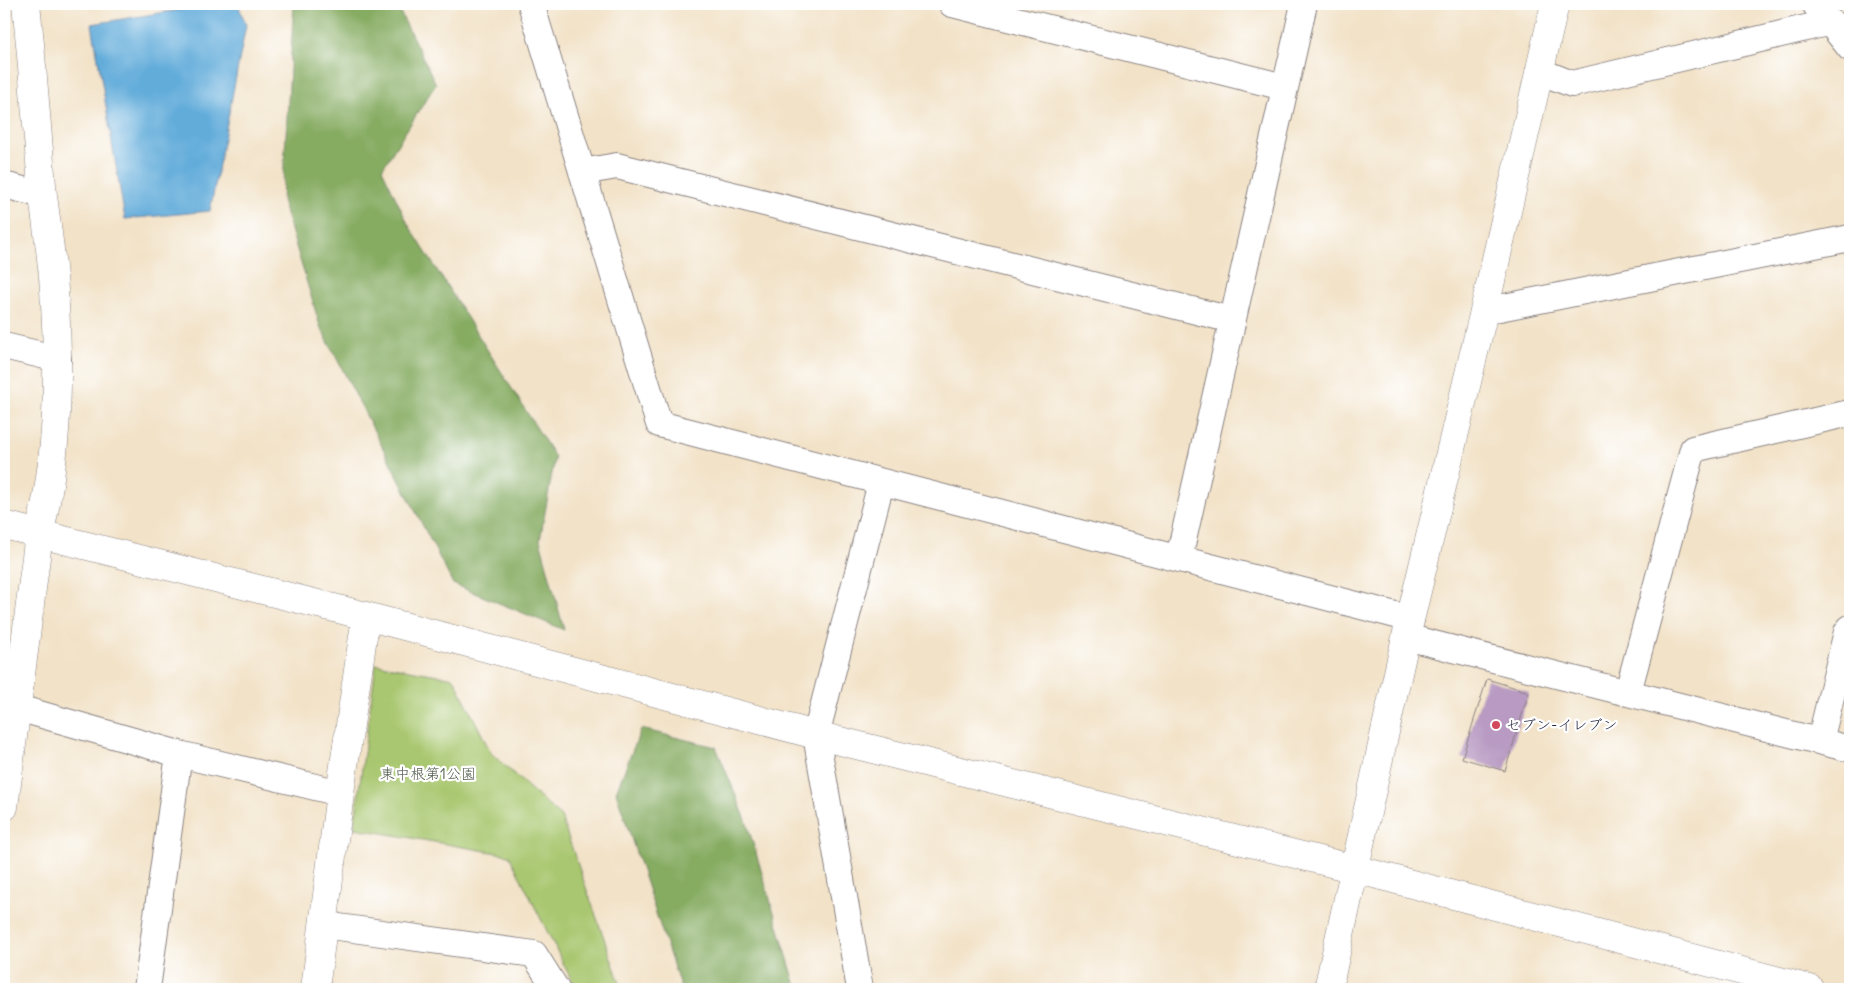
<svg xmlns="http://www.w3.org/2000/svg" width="1854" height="993" font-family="Delius,'Klee One',sans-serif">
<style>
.green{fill:#a9c76f;stroke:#667455}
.forest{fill:#86ac62;stroke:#54674e}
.water{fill:#62acda;stroke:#42678a}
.building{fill:#b89ac2}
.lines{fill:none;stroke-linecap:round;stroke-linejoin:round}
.minor-casing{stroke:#8a8281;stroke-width:28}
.tertiary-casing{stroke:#8a8281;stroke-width:29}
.minor{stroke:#fff;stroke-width:26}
.tertiary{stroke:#fff;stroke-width:28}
.poi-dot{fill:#d1495b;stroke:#fff;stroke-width:2}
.labels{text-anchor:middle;stroke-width:4.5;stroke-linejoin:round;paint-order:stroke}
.poi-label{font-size:15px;fill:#22223b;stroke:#fff;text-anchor:start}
.park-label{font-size:15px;fill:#515c4d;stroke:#fff}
</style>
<rect width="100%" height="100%" fill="#fff"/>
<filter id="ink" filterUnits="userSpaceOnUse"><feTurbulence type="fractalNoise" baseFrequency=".02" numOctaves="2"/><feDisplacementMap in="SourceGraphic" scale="10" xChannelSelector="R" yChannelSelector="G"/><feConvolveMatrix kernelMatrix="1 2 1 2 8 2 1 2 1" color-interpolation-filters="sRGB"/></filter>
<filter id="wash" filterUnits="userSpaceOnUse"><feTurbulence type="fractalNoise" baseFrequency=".0096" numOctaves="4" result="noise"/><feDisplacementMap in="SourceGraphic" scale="20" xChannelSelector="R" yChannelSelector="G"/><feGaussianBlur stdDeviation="1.12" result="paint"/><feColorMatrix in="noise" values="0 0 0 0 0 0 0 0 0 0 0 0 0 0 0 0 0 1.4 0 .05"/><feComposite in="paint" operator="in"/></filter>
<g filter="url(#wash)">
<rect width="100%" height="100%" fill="#f2e2c7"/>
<path class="green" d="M376,664L454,678L491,753L561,817L622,989H576L509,855L354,828Z"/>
<path class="forest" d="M294,4H396L436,84L382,169L408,224L555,457L540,540L564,630L453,584L320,326L282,200Z
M641,729L716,747L746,820L797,989H681L616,792Z"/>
<path class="water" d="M215,4H238L246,25L210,211L125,219L92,24Z"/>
<g id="blocks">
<path class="building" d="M1487,679L1529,692L1505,771L1462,758Z"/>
</g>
</g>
<g filter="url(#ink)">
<use href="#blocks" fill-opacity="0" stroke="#8a8281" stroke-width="1"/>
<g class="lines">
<g class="minor-casing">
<path id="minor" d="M531,4L659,424L1411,619
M952,4L1284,87
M1815,4L1850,48
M1539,71L1572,84L1831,22
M582,172L617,166L1232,320
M4,185L43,195
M1484,311L1850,238
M4,346L58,359
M1179,558L1304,4
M1406,637L1850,749
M1628,692L1693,449L1850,413
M4,704L179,754L340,793
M1820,741L1847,632L1850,628
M324,925L534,954L556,989
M147,989L179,754
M860,989L816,735L881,483"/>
</g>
<g class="tertiary-casing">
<path id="tertiary" d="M4,525L366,616L816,735L1355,869L1810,989
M4,807L39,534C59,455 60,371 54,290C52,258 47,227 43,196C37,132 33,68 26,4
M315,989L340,793L366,616
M1328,989L1406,637L1484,311L1555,4"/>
</g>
<use href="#minor" class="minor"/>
<use href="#tertiary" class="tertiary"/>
</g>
</g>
<circle class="poi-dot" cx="1496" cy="725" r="5"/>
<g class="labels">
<g class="poi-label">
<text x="1506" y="730">セブン-イレブン</text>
</g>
<g class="park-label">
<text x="428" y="779">東中根第1公園</text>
</g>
</g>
<rect width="1854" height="993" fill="none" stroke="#fff" stroke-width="20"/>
</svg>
